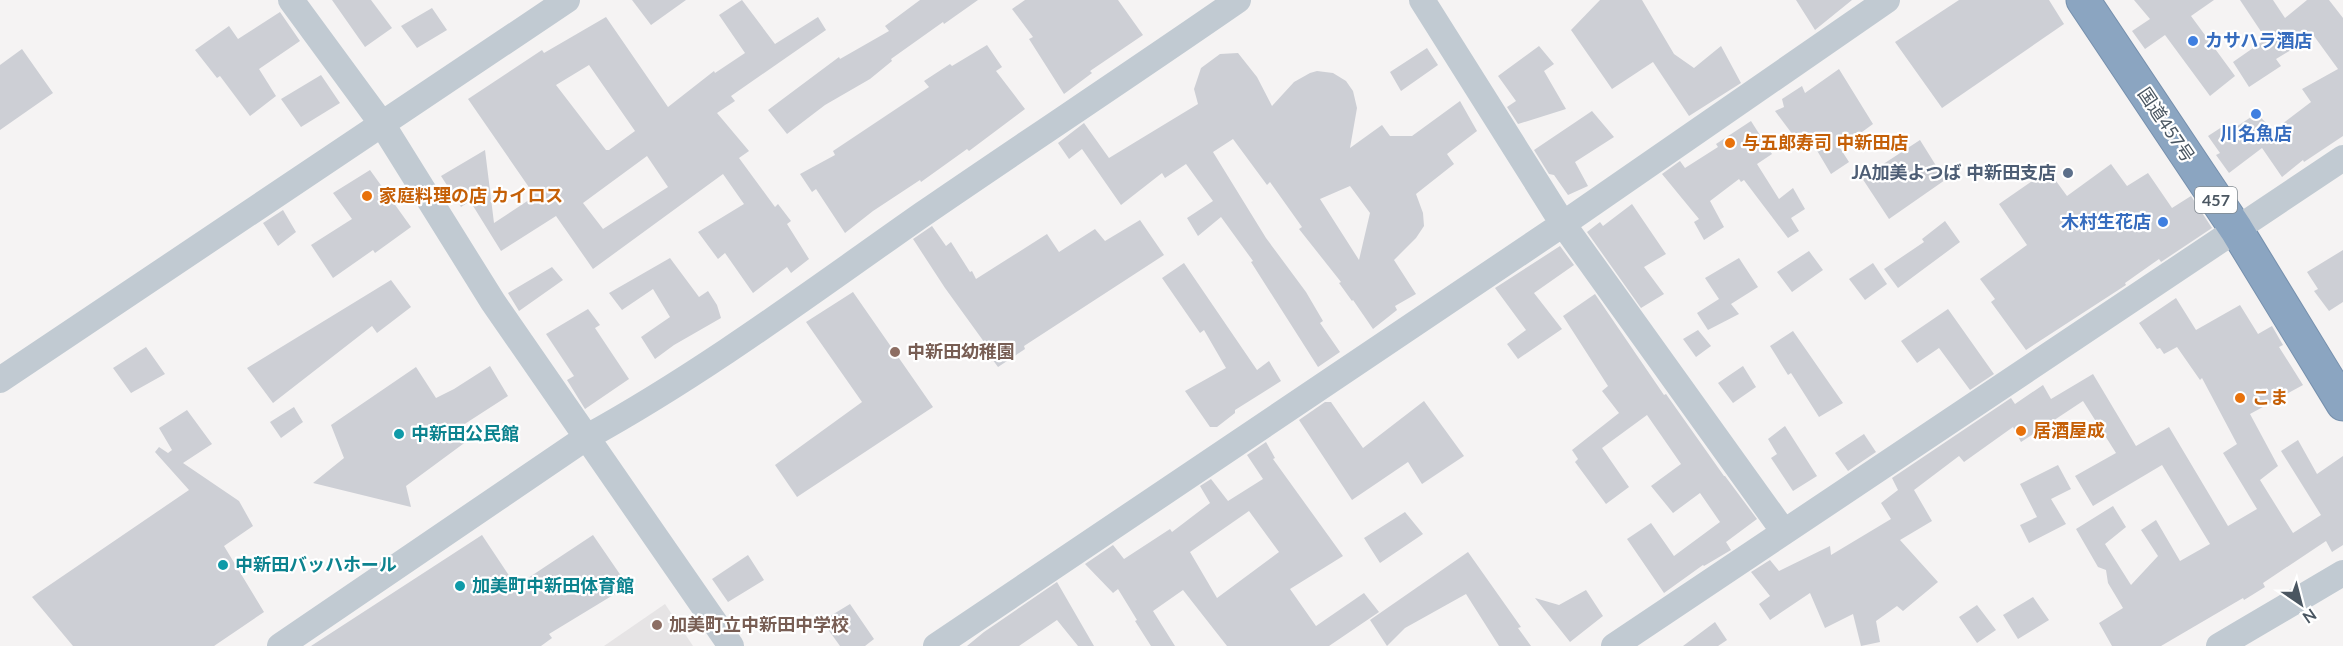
<svg xmlns="http://www.w3.org/2000/svg" width="2343" height="646" font-family="Lato,'Noto Sans JP',sans-serif">
<style>
.education{fill:#e6e4e5}
.building{fill:#cdcfd5;fill-rule:evenodd}
.lines{fill:none;stroke-linecap:round;stroke-linejoin:round}
.highway-casing{stroke:#7690ad;stroke-width:35}
.minor{stroke:#c1cad2;stroke-width:26}
.highway{stroke:#8ba5c1;stroke-width:33}
.shop-dot{fill:#3f7fe0;stroke:#fff;stroke-width:2}
.food-dot{fill:#e8710a;stroke:#fff;stroke-width:2}
.service-dot{fill:#5c6f8a;stroke:#fff;stroke-width:2}
.education-dot{fill:#8d6e63;stroke:#fff;stroke-width:2}
.culture-dot{fill:#0f9aa8;stroke:#fff;stroke-width:2}
.labels{text-anchor:middle;stroke-width:4.5;stroke-linejoin:round;paint-order:stroke}
.shield{fill:#fff;stroke:#808990;stroke-width:1.5}
.shield-label{font-size:16px;font-weight:bold;fill:#4a5661}
.shop-label{font-size:18px;font-weight:bold;fill:#366cbe;stroke:#fff;text-anchor:start}
.street-label{font-size:18px;fill:#4a5661;stroke:#fff}
.food-label{font-size:18px;font-weight:bold;fill:#c56008;stroke:#fff;text-anchor:start}
.service-label{font-size:18px;font-weight:bold;fill:#4e5e75;stroke:#fff;text-anchor:end}
.education-label{font-size:18px;font-weight:bold;fill:#785e54;stroke:#fff;text-anchor:start}
.culture-label{font-size:18px;font-weight:bold;fill:#0d838f;stroke:#fff;text-anchor:start}
</style>
<rect width="100%" height="100%" fill="#f5f3f3"/>
<path class="education" d="M665,604L693,646H604Z"/>
<path class="building" d="M332,0H371L392,28L365,47Z
M632,0H686L651,25Z
M742,0L775,44L818,17L826,30L731,96L735,101L717,113L749,151L739,158L775,207L778,204L791,221L787,224L809,259L791,273L787,267L753,293L725,253L718,259L698,232L744,204L723,174L593,269L556,216L501,251L470,201L461,207L441,176L485,150L494,223L535,196L468,99L542,50L544,53L606,17L668,107L714,71L715,73L745,53L719,15ZM589,65L635,131L609,150H606L556,85ZM647,156L668,187L603,229L583,203Z
M920,0H978L944,24L943,22L891,59L892,61L870,79L825,105L787,134L768,110L839,57L840,59L889,31L885,26Z
M1025,0H1118L1143,35L1090,71L1092,73L1064,94L1029,39L1033,37L1012,9Z
M1600,0H1642L1674,54L1694,68L1721,46L1741,83L1689,116L1653,62L1612,89L1571,30Z
M1796,0H1852L1815,30Z
M1959,0H2049L2064,24L1942,108L1895,42Z
M2134,0H2214L2191,16L2235,76L2210,96L2165,35L2145,49L2132,31L2150,19Z
M2240,0H2273L2285,18L2307,0H2329L2343,18V136L2304,162L2303,160L2282,177L2262,148L2229,173L2216,155L2220,153L2208,136L2225,125L2230,131L2257,113L2273,131L2311,102L2302,89L2338,69L2314,36L2276,59L2281,66L2249,87L2233,62L2266,39Z
M432,8L447,30L417,48L401,26Z
M280,12L300,41L259,69L276,96L250,116L220,76L217,78L195,50L229,26L238,39Z
M987,45L1002,67L996,71L1025,109L969,151L967,149L921,182L920,180L873,211L845,233L816,189L812,192L800,174L835,155L833,151L929,87L924,81L950,64L952,66Z
M1539,46L1554,64L1544,71L1566,109L1518,124L1507,107L1516,101L1498,76Z
M1427,48L1438,65L1401,91L1390,72Z
M22,49L53,93L0,130V65Z
M1238,53L1257,77L1272,106L1294,82L1310,73L1317,71L1333,73L1346,81L1353,91L1357,108L1350,148L1382,125L1390,136H1412L1460,101L1477,131L1447,154L1454,164L1416,194L1423,213L1424,226L1416,238L1394,260L1416,294L1395,306L1397,310L1373,329L1353,300L1352,301L1339,283L1341,282L1299,229L1302,227L1270,182L1267,185L1233,139L1213,152L1266,238L1306,292L1323,321L1320,323L1340,352L1318,367L1251,262L1253,261L1221,217L1198,236L1187,218L1213,201L1186,164L1165,178L1162,173L1121,205L1082,149L1069,159L1058,143L1084,123L1109,158L1198,104L1194,89L1201,68L1220,54ZM1350,186L1370,213L1359,260L1320,199Z
M1839,69L1873,124L1840,148L1849,162L1831,174L1806,132L1796,139L1775,111L1784,107L1782,99L1802,86L1805,93Z
M321,75L340,103L301,127L281,99Z
M1592,111L1614,137L1575,162L1588,186L1568,195L1554,175L1549,174L1534,150Z
M1751,121L1772,154L1757,164L1779,199L1793,188L1805,209L1791,218L1799,231L1788,238L1744,180L1741,182L1739,179L1710,201L1724,227L1704,240L1694,222L1699,219L1662,174L1680,161L1685,168L1718,147L1716,144Z
M1920,140L1945,180L1889,219L1862,178Z
M2111,164L2127,186L2148,173L2172,208L2191,196L2212,228L2161,262L2159,259L2125,283L2126,285L2026,350L1991,302L1995,299L1980,279L2027,245L1999,204L2048,170L2067,196Z
M370,170L411,227L375,253L373,250L333,278L311,245L352,219L333,193Z
M1632,204L1666,254L1644,267L1664,294L1641,308L1587,232L1600,222L1603,226Z
M283,210L296,232L278,246L263,223Z
M1140,220L1164,255L1024,346L1025,349L998,367L984,348L987,346L945,288L913,239L932,226L946,246L951,242L970,272L972,271L976,279L1047,234L1059,252L1095,229L1105,241Z
M1945,221L1960,242L1898,288L1884,269L1924,242L1922,239Z
M1560,246L1574,265L1534,293L1562,329L1518,359L1507,344L1526,330L1495,288Z
M2343,250V302L2329,311L2314,291L2318,289L2307,272Z
M1809,251L1823,270L1792,292L1777,272Z
M670,258L699,297L708,291L717,305L721,318L674,345L655,359L641,337L670,317L653,289L622,310L609,293Z
M1739,258L1758,287L1731,304L1739,314L1708,330L1697,313L1719,299L1705,278Z
M1184,263L1257,370L1269,361L1281,381L1235,410V413L1217,427H1210L1185,391L1226,368L1204,330L1200,333L1162,278Z
M1873,263L1887,284L1865,300L1849,279Z
M552,267L563,280L519,311L508,293Z
M391,280L411,307L377,333L372,326L273,403L247,368Z
M853,292L933,407L797,497L775,465L862,402L806,322Z
M1595,294L1664,395L1666,394L1724,476H1725L1757,519L1726,542L1731,550L1704,566L1703,565L1664,593L1627,539L1651,523L1674,556L1720,522L1700,493L1673,513L1651,486L1681,464L1647,415L1602,448L1629,487L1606,504L1575,462L1578,459L1572,450L1619,413L1602,391L1608,386L1563,316Z
M2176,298L2196,330L2240,305L2258,334L2272,326L2283,345L2279,347L2303,385L2250,414L2278,466L2260,480L2293,533L2321,515L2281,451L2298,440L2317,474L2343,456V545L2332,552L2326,541L2263,583L2265,587L2244,600L2243,598L2161,646H2112L2099,623L2123,608L2108,583L2106,570L2098,567L2076,529L2113,506L2126,527L2105,544L2131,585L2158,556L2141,530L2156,520L2180,561L2210,544L2162,465L2093,506L2075,476L2116,453L2083,401L2021,442L2013,427L1964,462L1959,456L1914,490L1932,521L1900,540L1938,582L1903,611L1897,606L1876,621L1880,642L1861,646L1853,614L1825,628L1810,593L1770,620L1759,604L1770,596L1751,572L1770,560L1779,571L1830,546L1831,555L1891,519L1881,503L1898,490L1892,478L2011,398L2015,404L2043,385L2051,399L2093,374L2136,446L2169,427L2228,526L2257,509L2223,453L2237,444L2202,378L2200,380L2177,347L2164,354L2160,348L2157,349L2139,323Z
M588,309L600,325L595,328L629,379L585,409L567,380L574,376L546,334Z
M1948,309L1994,374L1970,390L1939,348L1917,363L1901,341Z
M1698,330L1711,346L1696,357L1683,339Z
M1793,331L1843,403L1819,417L1791,373L1788,375L1770,346Z
M146,347L165,374L131,393L113,368Z
M490,366L508,396L460,427L467,441L406,486L411,507L313,483L344,458L331,425L416,367L436,398L454,389Z
M1743,366L1756,387L1733,403L1718,383Z
M1424,401L1464,456L1422,484L1408,462L1352,500L1299,420L1325,402H1331L1363,448Z
M294,407L303,422L281,438L270,422Z
M187,410L212,444L183,463L239,501L253,526L224,546L264,612L214,646H73L32,597L189,490L155,452L159,447L168,453L172,450L159,428Z
M1785,426L1817,476L1793,491L1771,458L1777,454L1768,439Z
M1864,434L1876,452L1848,471L1835,453Z
M1266,442L1275,458L1273,459L1343,556L1290,589L1316,626L1364,593L1379,612L1329,646H1227L1183,590L1153,611L1175,646H1151L1135,621L1137,620L1118,589L1113,593L1085,564L1113,545L1124,559L1170,529L1172,532L1210,503L1200,486L1211,479L1228,501L1263,479L1247,455ZM1249,511L1279,552L1217,598L1190,552Z
M2058,465L2071,489L2051,499L2066,524L2029,543L2020,525L2037,517L2020,484Z
M1405,512L1423,534L1380,563L1364,538Z
M482,535L516,586L593,535L628,586L549,634L552,638L541,646H311Z
M1468,552L1521,627L1518,628L1531,646H1499L1466,594L1405,628L1387,646L1370,620Z
M748,555L764,580L728,602L712,579Z
M1057,582L1094,646H1078L1057,620L1019,646H967L984,632Z
M1586,590L1603,616L1570,642L1535,598L1559,605Z
M2033,597L2049,620L2018,639L2003,615Z
M850,604L874,639L865,646H840L822,621Z
M1977,605L1996,630L1977,643L1959,617Z
M1715,622L1727,640L1718,646H1683Z"/>
<g class="lines">
<g class="highway-casing">
<path id="highway" d="M2083,0L2236,229L2343,404"/>
</g>
<path class="minor" d="M291,0L382,124L493,302L731,646
M1422,0L1563,224L1784,532
M0,380L567,0
M280,646L587,437C705,372 813,291 923,214C1028,142 1134,72 1238,0
M936,646L1563,224L1887,0
M1614,646L2343,158
M2219,646L2343,573"/>
<use href="#highway" class="highway"/>
</g>
<g class="shop-dot">
<circle cx="2193" cy="41" r="6"/>
<circle cx="2256" cy="114" r="6"/>
<circle cx="2163" cy="222" r="6"/>
</g>
<g class="food-dot">
<circle cx="1730" cy="143" r="6"/>
<circle cx="367" cy="196" r="6"/>
<circle cx="2240" cy="398" r="6"/>
<circle cx="2021" cy="431" r="6"/>
</g>
<circle class="service-dot" cx="2068" cy="173" r="6"/>
<g class="education-dot">
<circle cx="895" cy="352" r="6"/>
<circle cx="657" cy="625" r="6"/>
</g>
<g class="culture-dot">
<circle cx="399" cy="434" r="6"/>
<circle cx="223" cy="565" r="6"/>
<circle cx="460" cy="586" r="6"/>
</g>
<g class="labels">
<rect class="shield" x="2195" y="187" width="42" height="26" rx="4.5"/>
<g class="shield-label">
<text x="2216" y="206">457</text>
</g>
<g class="shop-label">
<text x="2205" y="47">カサハラ酒店</text>
<text x="2256" y="140" text-anchor="middle">川名魚店</text>
<text x="2151" y="228" text-anchor="end">木村生花店</text>
</g>
<g class="street-label">
<text transform="translate(2166 125) rotate(56)" y="6">国道457号</text>
</g>
<g class="food-label">
<text x="1742" y="149">与五郎寿司 中新田店</text>
<text x="379" y="202">家庭料理の店 カイロス</text>
<text x="2252" y="404">こま</text>
<text x="2033" y="437">居酒屋成</text>
</g>
<g class="service-label">
<text x="2056" y="179">JA加美よつば 中新田支店</text>
</g>
<g class="education-label">
<text x="907" y="358">中新田幼稚園</text>
<text x="669" y="631">加美町立中新田中学校</text>
</g>
<g class="culture-label">
<text x="411" y="440">中新田公民館</text>
<text x="235" y="571">中新田バッハホール</text>
<text x="472" y="592">加美町中新田体育館</text>
</g>
</g>
<g transform="translate(2301 604) rotate(145)" stroke="#ffffff" stroke-width="4.5" paint-order="stroke">
<path d="M0-4.5L10 22L0 15L-10 22Z" fill="#4a5661"/>
<text y="-9" font-size="16" font-weight="bold" text-anchor="middle" fill="#4a5661">N</text>
</g>
</svg>
